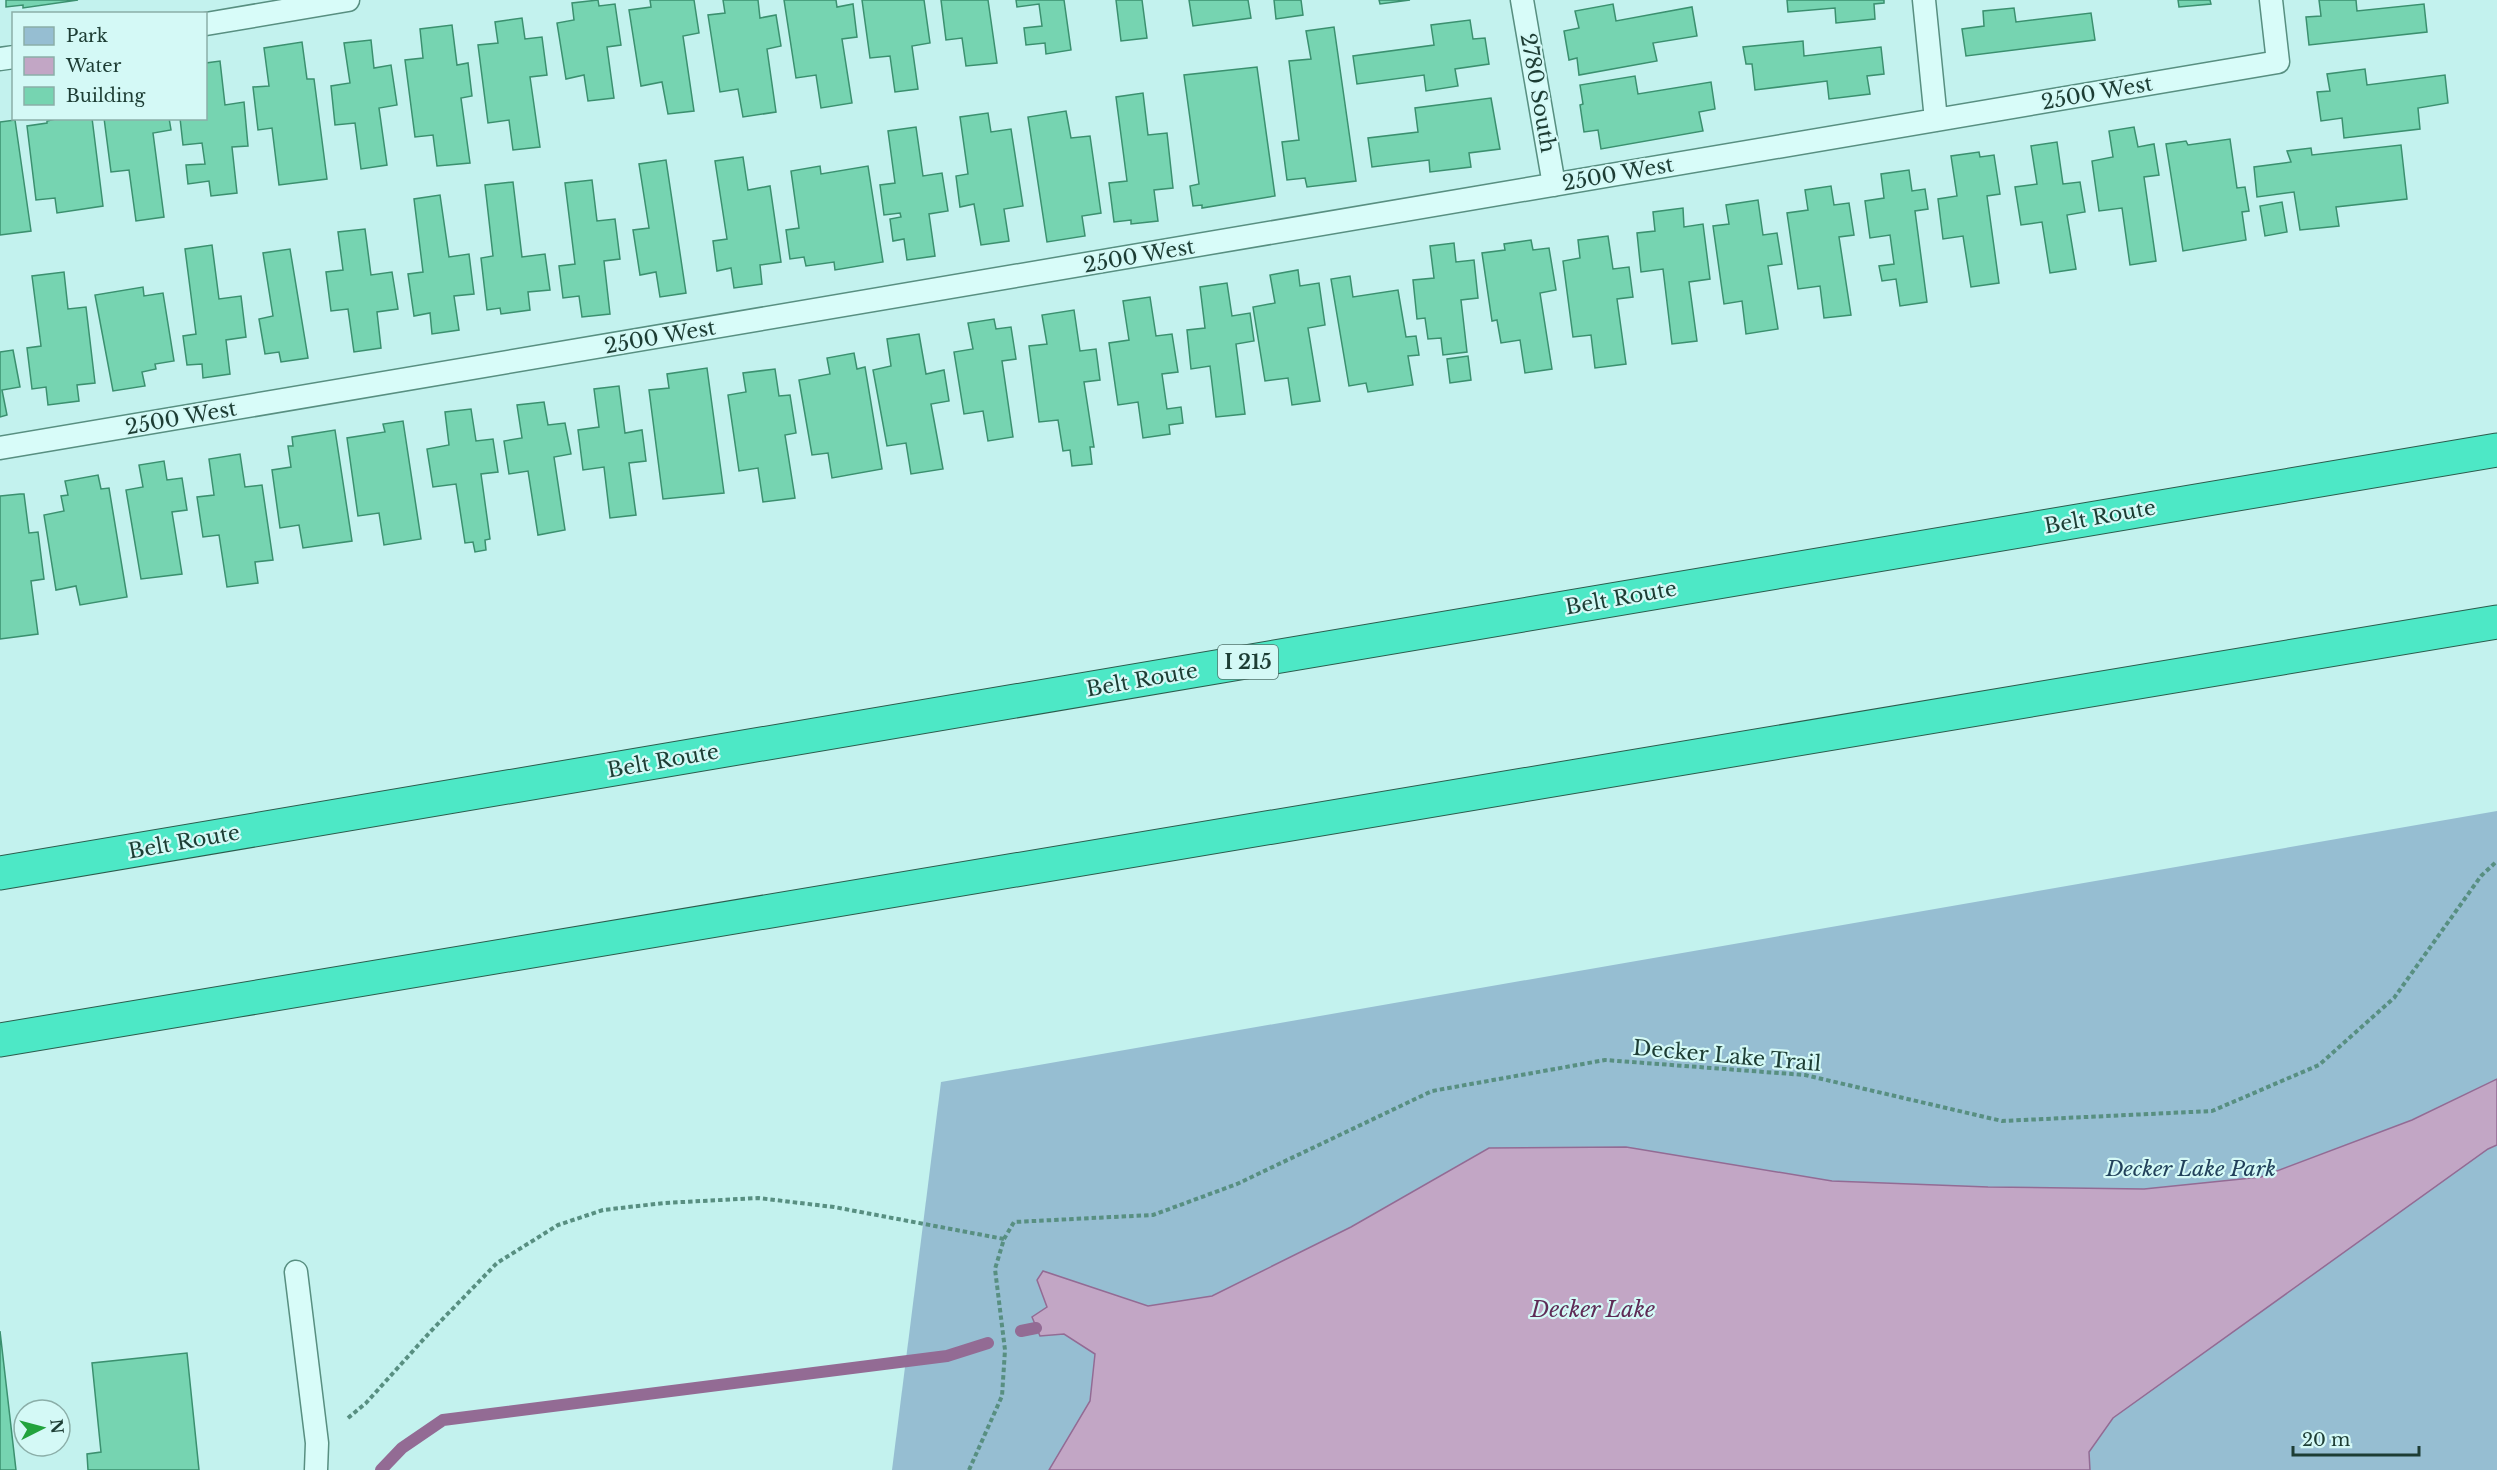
<svg xmlns="http://www.w3.org/2000/svg" width="2497" height="1470" font-family="'Libre Baskerville',serif">
<style>
.green{fill:#96bed2}
.water{fill:#c2a6c5;stroke:#936b94;stroke-width:1.5}
.lines{fill:none;stroke-linecap:round;stroke-linejoin:round}
.stream{stroke:#936b94;stroke-width:12}
.building{fill:#76d4b1;stroke:#3b906f;stroke-width:1.5}
.lane-casing{stroke:#588f81;stroke-width:25}
.highway-casing{stroke:#2c5c4d;stroke-width:35}
.path{stroke:#588f81;stroke-width:4;stroke-dasharray:4.5 3;stroke-linecap:butt}
.lane{stroke:#d8fcf9;stroke-width:22}
.highway{stroke:#4de8c6;stroke-width:33}
.labels{text-anchor:middle;stroke-width:4.5;stroke-linejoin:round;paint-order:stroke}
.shield{fill:#d4f9f6;stroke:#54756e;stroke-width:1.5}
.shield-label{font-size:20px;font-weight:bold;fill:#1d3d34}
.street-label{font-size:21px;fill:#1d3d34;stroke:#d4f9f6}
.park-label{font-size:21px;font-style:italic;fill:#22415b;stroke:#d4f9f6}
.water-label{font-size:22px;font-style:italic;fill:#5e2b56;stroke:#d4f9f6}
</style>
<rect width="100%" height="100%" fill="#c3f2ee"/>
<path class="green" d="M2497,811V1470H892L941,1082Z"/>
<path class="water" d="M2497,1079V1145L2488,1149L2113,1418L2089,1452L2090,1470H1049L1090,1401L1095,1354L1064,1334L1040,1336L1032,1317L1047,1307L1037,1280L1043,1271L1148,1306L1212,1296L1351,1227L1489,1148L1626,1147L1832,1181L1988,1187L2144,1189L2261,1177L2412,1120Z"/>
<g class="lines">
<path class="stream" d="M1021,1331L1036,1328
M381,1470L402,1448L443,1420L947,1356L988,1343"/>
</g>
<path class="building" d="M6,0H78L23,8V5L6,7Z
M598,0L599,6L615,4L621,45L607,47L614,98L588,101L584,75L566,79L557,23L574,20L572,3Z
M650,0H694L699,33L683,36L694,111L668,114L662,82L641,86L629,10L651,7Z
M723,0H758L760,18L776,15L781,46L767,49L776,112L743,117L738,89L720,92L708,15L725,13Z
M784,0H836L837,7L853,4L857,37L842,39L852,103L821,108L816,75L796,78Z
M862,0H924L930,43L912,46L918,89L895,92L890,56L870,58Z
M941,0H988L997,63L966,66L962,38L946,40Z
M1016,0H1064L1071,50L1046,54L1045,43L1026,45L1024,28L1042,26L1039,4L1017,7Z
M1116,0H1142L1147,38L1121,41Z
M1189,0H1248L1251,18L1193,26Z
M1274,0H1301L1303,15L1276,19Z
M1379,0H1410L1380,4Z
M1787,0H1884V3L1874,4L1875,19L1836,23L1835,8L1788,12Z
M2178,0H2210L2211,4L2179,7Z
M2319,0H2356L2357,11L2424,4L2427,32L2309,45L2306,17L2321,16Z
M1613,4L1616,21L1692,7L1697,36L1653,43L1657,61L1579,75L1577,58L1569,60L1564,31L1579,28L1575,11Z
M2014,8L2016,22L2091,13L2095,40L1966,56L1962,29L1984,26L1983,11Z
M522,18L525,39L542,37L547,75L530,77L540,147L513,150L509,120L488,123L478,45L498,43L495,22Z
M1470,20L1473,39L1485,38L1489,64L1455,69L1458,86L1426,91L1424,75L1357,84L1353,56L1434,45L1431,25Z
M452,25L457,65L468,63L472,96L461,98L470,163L437,166L433,135L415,137L405,60L423,58L420,29Z
M1334,27L1356,181L1307,187L1305,178L1287,180L1282,142L1299,140L1289,61L1311,59L1306,31Z
M371,40L374,68L391,65L397,105L379,108L387,165L361,169L355,123L335,125L331,86L350,83L344,43Z
M1803,41L1804,56L1881,47L1884,74L1867,76L1870,94L1829,99L1827,81L1755,90L1752,64H1746L1743,47Z
M302,42L307,79H314L327,179L279,185L272,128L258,130L253,87L269,86L264,48Z
M220,61L225,105L244,102L248,146L232,147L237,193L211,196L209,181L188,184L186,165L205,164L202,143L183,145L180,118H206V63Z
M1257,67L1275,196L1202,208V205L1193,206L1190,186L1199,184L1184,75Z
M2365,69L2367,85L2445,75L2448,103L2418,108L2420,129L2344,138L2342,118L2321,121L2317,92L2330,91L2327,74Z
M1635,76L1638,94L1711,82L1715,109L1699,112L1703,131L1601,149L1598,130L1584,132L1580,105L1583,104L1580,85Z
M1143,93L1148,135L1167,133L1173,188L1154,190L1158,221L1131,224V220L1114,222L1109,183L1127,181L1116,97Z
M1491,98L1500,149L1469,153L1471,167L1430,172L1429,160L1372,167L1368,138L1418,132L1415,108Z
M1066,111L1071,138L1090,136L1101,213L1082,216L1085,236L1047,242L1028,117Z
M988,113L991,132L1011,129L1023,206L1004,209L1009,241L981,245L974,204L960,207L956,176L968,174L960,117Z
M92,118L103,206L57,213L55,198L36,200L27,126L47,123V121L60,118Z
M104,118H169L171,130L153,133L164,217L136,221L129,170L111,172Z
M15,120L31,231L0,235V122Z
M916,127L923,176L942,173L948,211L929,214L935,256L907,260L904,239L893,241L890,219L901,217L900,213L884,215L880,185L895,183L888,131Z
M2134,127L2138,147L2154,144L2159,175L2144,177L2156,261L2130,265L2122,208L2099,211L2092,161L2113,157L2109,131Z
M2230,139L2237,188L2245,187L2249,211L2242,212L2246,240L2183,251L2166,144L2186,141L2188,145Z
M2057,142L2063,184L2080,182L2085,212L2067,215L2076,269L2050,273L2042,222L2021,225L2015,187L2037,184L2031,146Z
M2401,145L2407,199L2336,207L2339,226L2300,230L2294,192L2257,197L2254,167L2291,162L2287,151L2311,148L2312,155Z
M1979,152L1980,157L1994,155L2000,194L1987,196L1999,283L1971,287L1963,236L1943,239L1938,199L1957,196L1951,156Z
M743,157L748,190L770,186L781,262L760,265L762,284L734,288L731,268L717,271L713,241L727,239L715,161Z
M666,160L686,293L660,297L656,272L640,275L633,230L649,228L639,164Z
M820,166L821,174L868,166L883,262L835,270L834,262L806,266L804,257L790,259L786,230L799,228L791,171Z
M1909,170L1912,191L1925,189L1928,209L1915,211L1927,302L1900,306L1896,279L1882,281L1879,266L1894,264L1890,235L1870,238L1865,201L1884,198L1881,174Z
M592,180L597,221L615,219L620,259L604,261L610,314L582,317L579,296L563,298L559,266L575,264L565,183Z
M513,182L522,257L545,254L550,290L528,292L530,310L501,314L500,308L487,310L481,258L493,256L485,185Z
M1831,186L1834,205L1849,203L1854,235L1839,237L1851,315L1824,318L1820,286L1798,289L1787,213L1808,210L1805,190Z
M440,195L449,257L469,254L474,294L454,296L459,330L432,334L430,313L414,316L408,274L423,272L414,199Z
M1758,200L1763,235L1777,233L1782,264L1768,266L1778,329L1746,334L1742,301L1724,304L1713,226L1729,224L1726,205Z
M2282,202L2287,232L2265,236L2260,206Z
M1683,208L1684,227L1703,224L1710,279L1689,282L1697,341L1672,344L1663,269L1641,272L1637,233L1655,231L1653,212Z
M365,229L371,275L392,272L398,309L377,312L381,348L354,352L348,309L331,311L326,272L343,270L338,232Z
M1608,236L1613,269L1629,267L1633,297L1617,299L1626,364L1595,368L1591,335L1573,337L1563,261L1580,258L1578,240Z
M1531,240L1533,250L1549,248L1556,290L1540,293L1552,369L1525,373L1520,340L1501,343L1497,320L1492,321L1482,253L1505,250L1504,244Z
M1454,243L1456,262L1474,260L1478,298L1461,300L1467,352L1443,355L1441,338L1428,339L1425,318L1417,319L1413,280L1434,278L1430,246Z
M212,245L219,299L241,296L246,337L226,340L230,374L203,378L202,364L187,365L183,336L196,334L185,249Z
M290,249L308,358L281,362L279,352L265,354L259,319L273,316L263,253Z
M1298,270L1300,286L1319,283L1325,325L1308,328L1320,401L1292,405L1288,378L1265,381L1253,307L1275,303L1270,275Z
M64,272L68,309L86,307L95,383L77,385L79,401L48,405L46,387L32,389L27,348L41,346L32,276Z
M1350,276L1353,297L1398,290L1406,337L1416,336L1419,355L1408,356L1413,385L1368,392L1366,383L1349,386L1331,279Z
M1227,283L1232,316L1250,313L1254,341L1236,344L1245,414L1216,417L1210,366L1191,369L1187,330L1205,328L1200,287Z
M143,287L144,296L163,293L174,361L155,364L156,369L142,372L145,386L113,391L95,295Z
M1150,297L1156,336L1172,334L1178,372L1162,374L1167,409L1181,407L1183,423L1169,425L1170,434L1143,438L1138,402L1118,405L1109,343L1129,340L1123,301Z
M1074,310L1080,351L1096,349L1100,380L1084,382L1094,447H1090L1092,464L1072,466L1070,450L1063,451L1058,420L1039,422L1029,346L1047,344L1042,315Z
M994,319L996,329L1011,327L1016,359L1002,361L1013,437L988,441L983,411L964,414L954,352L973,349L968,323Z
M919,334L926,374L944,370L949,401L931,404L943,469L911,474L906,443L887,446L873,370L891,366L887,339Z
M13,350L20,387L2,390L7,415L0,417V352Z
M854,353L857,369L865,367L882,469L832,478L828,453L812,455L799,380L830,374L827,358Z
M1468,356L1471,380L1450,383L1447,359Z
M707,368L724,493L663,499L649,390L669,388L667,374Z
M775,369L779,396L790,395L796,433L785,435L795,498L763,502L758,468L739,471L728,395L746,392L743,373Z
M619,386L625,433L642,430L646,461L629,463L636,515L610,518L604,467L583,470L578,430L599,427L594,389Z
M544,402L548,425L565,423L571,454L554,457L565,530L538,535L528,471L509,474L504,441L522,438L517,405Z
M471,409L476,441L493,439L498,472L481,474L490,539L485,540L486,550L475,552L473,542L465,543L456,484L433,487L427,449L449,445L445,412Z
M403,421L421,539L384,545L379,513L358,516L347,438L385,432L383,424Z
M335,430L352,541L303,548L299,525L280,528L272,470L291,467L288,446H293L292,437Z
M240,454L245,487L262,485L273,560L255,562L258,583L227,587L219,535L203,537L197,497L214,495L209,459Z
M164,461L167,480L182,478L187,510L172,512L182,574L141,579L126,490L143,487L139,465Z
M98,475L101,489L109,488L127,597L80,605L76,586L56,590L44,515L64,511L61,496L68,495L65,481Z
M20,494H24L29,533L38,532L44,579L31,581L38,634L0,639V496Z
M0,1331L16,1470H0Z
M187,1353L199,1470H88L87,1454L101,1452L92,1363Z"/>
<g class="lines">
<g class="lane-casing">
<path id="lane" d="M1522,0L1554,185
M1924,0L1936,120
M206,24L348,0
M0,59L14,57
M0,448L2278,62L2271,0
M296,1272L317,1443L316,1470"/>
</g>
<g class="highway-casing">
<path id="highway" d="M0,873L2497,450
M0,1040L2497,622"/>
</g>
<path class="path" d="M348,1418L366,1403L431,1331L497,1263L558,1225L603,1210L664,1203L758,1198L834,1207L1004,1239
M969,1470L1002,1396L1005,1350L995,1269L1004,1239L1014,1222L1153,1215L1237,1184L1432,1091L1605,1060L1805,1075L2002,1121L2212,1111L2319,1065L2394,998L2481,876L2497,861"/>
<use href="#lane" class="lane"/>
<use href="#highway" class="highway"/>
</g>
<g class="labels">
<rect class="shield" x="1218" y="645" width="60" height="34" rx="4.5"/>
<g class="shield-label">
<text x="1248" y="669">I 215</text>
</g>
<g class="street-label">
<text transform="translate(1538 93) rotate(80)" y="7">2780 South</text>
<text transform="translate(2097 93) rotate(-10)" y="7">2500 West</text>
<text transform="translate(1618 174) rotate(-10)" y="7">2500 West</text>
<text transform="translate(1139 256) rotate(-10)" y="7">2500 West</text>
<text transform="translate(660 337) rotate(-10)" y="7">2500 West</text>
<text transform="translate(181 418) rotate(-10)" y="7">2500 West</text>
<text transform="translate(2100 517) rotate(-10)" y="7">Belt Route</text>
<text transform="translate(1621 598) rotate(-10)" y="7">Belt Route</text>
<text transform="translate(1142 680) rotate(-10)" y="7">Belt Route</text>
<text transform="translate(663 761) rotate(-10)" y="7">Belt Route</text>
<text transform="translate(184 842) rotate(-10)" y="7">Belt Route</text>
<text transform="translate(1727 1056) rotate(5)" y="7">Decker Lake Trail</text>
</g>
<g class="park-label">
<text x="2191" y="1176">Decker Lake Park</text>
</g>
<g class="water-label">
<text x="1593" y="1317">Decker Lake</text>
</g>
</g>
<rect x="12" y="12" width="195" height="108" fill="#d4f9f6" stroke="#8baea8" stroke-width="1.5"/>
<rect x="24" y="27" width="30" height="18" fill="#96bed2" stroke="#8baea8" stroke-width="1.5"/>
<text x="66" y="42" font-size="18" fill="#1d3d34">Park</text>
<rect x="24" y="57" width="30" height="18" fill="#c2a6c5" stroke="#8baea8" stroke-width="1.5"/>
<text x="66" y="72" font-size="18" fill="#1d3d34">Water</text>
<rect x="24" y="87" width="30" height="18" fill="#76d4b1" stroke="#8baea8" stroke-width="1.5"/>
<text x="66" y="102" font-size="18" fill="#1d3d34">Building</text>
<g transform="translate(42 1428) rotate(84)"><circle r="28" fill="#d4f9f6" stroke="#8baea8" stroke-width="1.5"/>
<path d="M0-4.5L10 22L0 15L-10 22Z" fill="#22a33d"/>
<text y="-9" font-size="16" font-weight="bold" text-anchor="middle" fill="#1d3d34">N</text>
</g>
<path d="M2293 1446v9h126v-9" fill="none" stroke="#1d3d34" stroke-width="3"/>
<text x="2302" y="1446" font-size="18" fill="#1d3d34" stroke="#d4f9f6" stroke-width="4.5" paint-order="stroke">20 m</text>
</svg>
